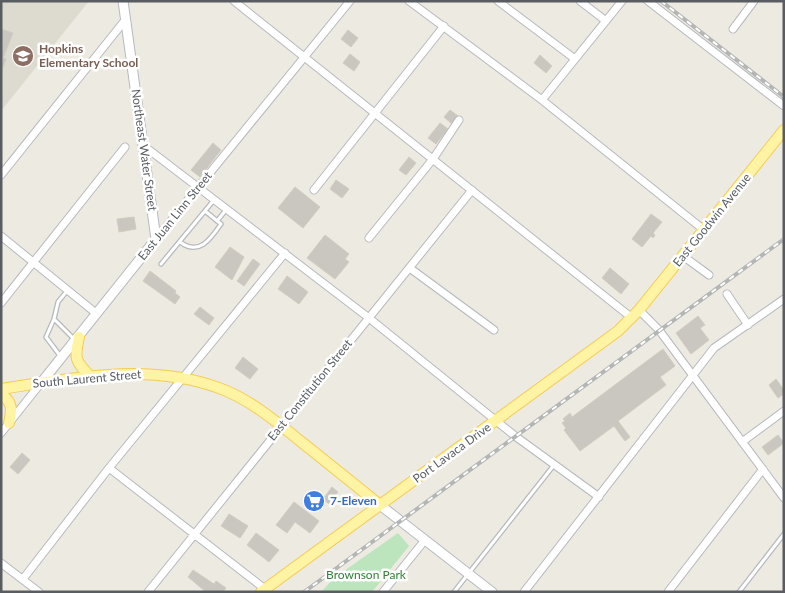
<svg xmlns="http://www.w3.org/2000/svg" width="785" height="593" font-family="Lato,sans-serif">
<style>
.education{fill:#dddacf}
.green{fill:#bce5be}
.building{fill:#cac7c0;stroke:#d1ccbf}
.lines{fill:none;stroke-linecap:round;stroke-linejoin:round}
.lane-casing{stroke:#b6b9be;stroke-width:5.5}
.street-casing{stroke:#b6b9be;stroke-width:9}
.secondary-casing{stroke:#b7bac0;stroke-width:11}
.primary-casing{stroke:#f4cc53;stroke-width:12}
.lane{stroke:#fff;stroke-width:3}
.street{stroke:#fff;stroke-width:7}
.secondary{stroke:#fff;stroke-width:9}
.primary{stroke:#fff3a4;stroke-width:10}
.rail-casing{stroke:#b4b5b5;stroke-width:4}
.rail{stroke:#fff;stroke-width:2;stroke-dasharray:5.5;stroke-linecap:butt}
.labels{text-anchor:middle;stroke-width:5;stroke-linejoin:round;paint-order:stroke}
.education-label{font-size:12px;font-weight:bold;fill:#785e54;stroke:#fff;text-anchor:start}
.street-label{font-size:12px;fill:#595d62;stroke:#fff}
.shop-label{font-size:12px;font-weight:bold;fill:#366cbe;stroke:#fff;text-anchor:start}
.park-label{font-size:12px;fill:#328138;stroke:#fff}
</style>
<rect width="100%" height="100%" fill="#edebe1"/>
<path class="education" d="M1,1H89L1,111Z"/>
<path class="green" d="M398,533L409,546L372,592H321L334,578Z"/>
<path class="building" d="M1,29L13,33L3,58L6,59L1,73Z
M348,30L358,38L351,47L341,39Z
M350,54L360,62L354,71L343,63Z
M540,55L552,66L546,73L534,63Z
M450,110L458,116L452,124L444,117Z
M440,123L448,129L436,144L428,138Z
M213,143L221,150L200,177L191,170Z
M409,157L416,163L406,175L399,170Z
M336,180L349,189L342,198L330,189Z
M295,187L320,207L303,228L278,208Z
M651,214L662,222L653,233L655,235L653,238L651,236L642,247L632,239Z
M134,217L136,229L119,232L117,219Z
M325,235L349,254L345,259L349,262L335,279L307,258Z
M230,247L244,257L232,280L215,267Z
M253,259L260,264L244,286L237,281Z
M610,268L629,284L621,294L602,278Z
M150,271L176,291L175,293L180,297L175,304L143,281Z
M287,276L308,292L299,304L278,289Z
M200,307L214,318L209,325L194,314Z
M698,316L705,325L700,328L709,340L691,354L676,333Z
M663,349L675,366L660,377L666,385L618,421L630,437L625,441L614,426L580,451L564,430L566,428L562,423L565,421L563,419L570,413L572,417Z
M243,357L258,369L250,379L235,368Z
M776,379L784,390V394L778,398L769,385Z
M778,435L784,443L768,455L762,447Z
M22,453L30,460L18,474L10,467Z
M332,487L338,492L329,504L323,499Z
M309,491L325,503L320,511L303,500Z
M294,502L319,521L310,533L295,522L287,533L276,525Z
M229,514L248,526L240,538L221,526Z
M256,533L279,550L269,562L247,545Z
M193,570L214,584L216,581L226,588L223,592H206L188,577Z"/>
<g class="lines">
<g class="lane-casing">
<path id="lane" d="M217,221L226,210
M180,242C199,256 210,240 221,224L205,211
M161,264L214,200
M67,291L58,302L54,319L75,340
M54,319L46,337L61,357
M454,592L554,465
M739,592L784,534"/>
</g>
<g class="street-casing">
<path id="street" d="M234,1L632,318
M409,1L542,100L704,230
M498,1L575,59
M580,1L606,21
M648,1L784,106
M733,29L754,1
M542,100L622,1
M144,146L369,318L515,436L599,497
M1,175L126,19
M314,190L444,26
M1,236L97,314
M369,238L433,159L459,120
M156,239L350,1
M683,256L709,275
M411,269L494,330
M727,294L748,325
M1,303L125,147
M639,310L659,330L784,498
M1,433L41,383
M742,442L784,411
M109,468L265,589
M1,563L39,592
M23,579L109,468L285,253
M148,592L472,190
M383,592L425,540
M524,592L714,348L784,299
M668,592L763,469"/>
</g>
<g class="secondary-casing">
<path id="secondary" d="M41,383L156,239L123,1
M380,505L492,592"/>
</g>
<g class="primary-casing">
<path id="primary" d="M79,337C74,359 75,361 91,377
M1,389C72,378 149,362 219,388C250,399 278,423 304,444C329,464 355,485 380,505
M1,394C13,402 12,410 9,423
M261,592L618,331L639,310L784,130"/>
</g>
<use href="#lane" class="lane"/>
<use href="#street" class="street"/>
<use href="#secondary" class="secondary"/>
<use href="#primary" class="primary"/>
<g class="rail-casing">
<path id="rail" d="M661,1L784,97
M304,592L784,239"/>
</g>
<use href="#rail" class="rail"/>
</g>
<defs>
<g id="school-disc" transform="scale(1.125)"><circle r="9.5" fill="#8d6e63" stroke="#fff"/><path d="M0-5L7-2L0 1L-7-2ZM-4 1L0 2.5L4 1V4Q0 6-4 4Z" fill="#fff"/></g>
<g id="supermarket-disc" transform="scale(1.125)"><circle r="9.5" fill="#3f7fe0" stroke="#fff"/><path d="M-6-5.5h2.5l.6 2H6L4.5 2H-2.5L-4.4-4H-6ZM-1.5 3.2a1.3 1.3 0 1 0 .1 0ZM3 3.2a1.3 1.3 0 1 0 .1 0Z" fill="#fff"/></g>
</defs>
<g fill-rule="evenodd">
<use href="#school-disc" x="23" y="56"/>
<use href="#supermarket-disc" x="314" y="501"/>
</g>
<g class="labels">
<g class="education-label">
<text x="39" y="53">Hopkins<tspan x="39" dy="14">Elementary School</tspan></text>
</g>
<g class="street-label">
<text transform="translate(144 150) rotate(82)" y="4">Northeast Water Street</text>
<text transform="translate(175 216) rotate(-51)" y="4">East Juan Linn Street</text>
<text transform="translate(712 220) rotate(-51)" y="4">East Goodwin Avenue</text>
<text transform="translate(87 379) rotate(-5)" y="4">South Laurent Street</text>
<text transform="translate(310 390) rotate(-51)" y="4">East Constitution Street</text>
<text transform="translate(452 453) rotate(-36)" y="4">Port Lavaca Drive</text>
</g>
<g class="shop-label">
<text x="330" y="505">7-Eleven</text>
</g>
<g class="park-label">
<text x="366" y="579">Brownson Park</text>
</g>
</g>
<rect width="785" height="593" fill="none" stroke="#595d62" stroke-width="5"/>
</svg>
